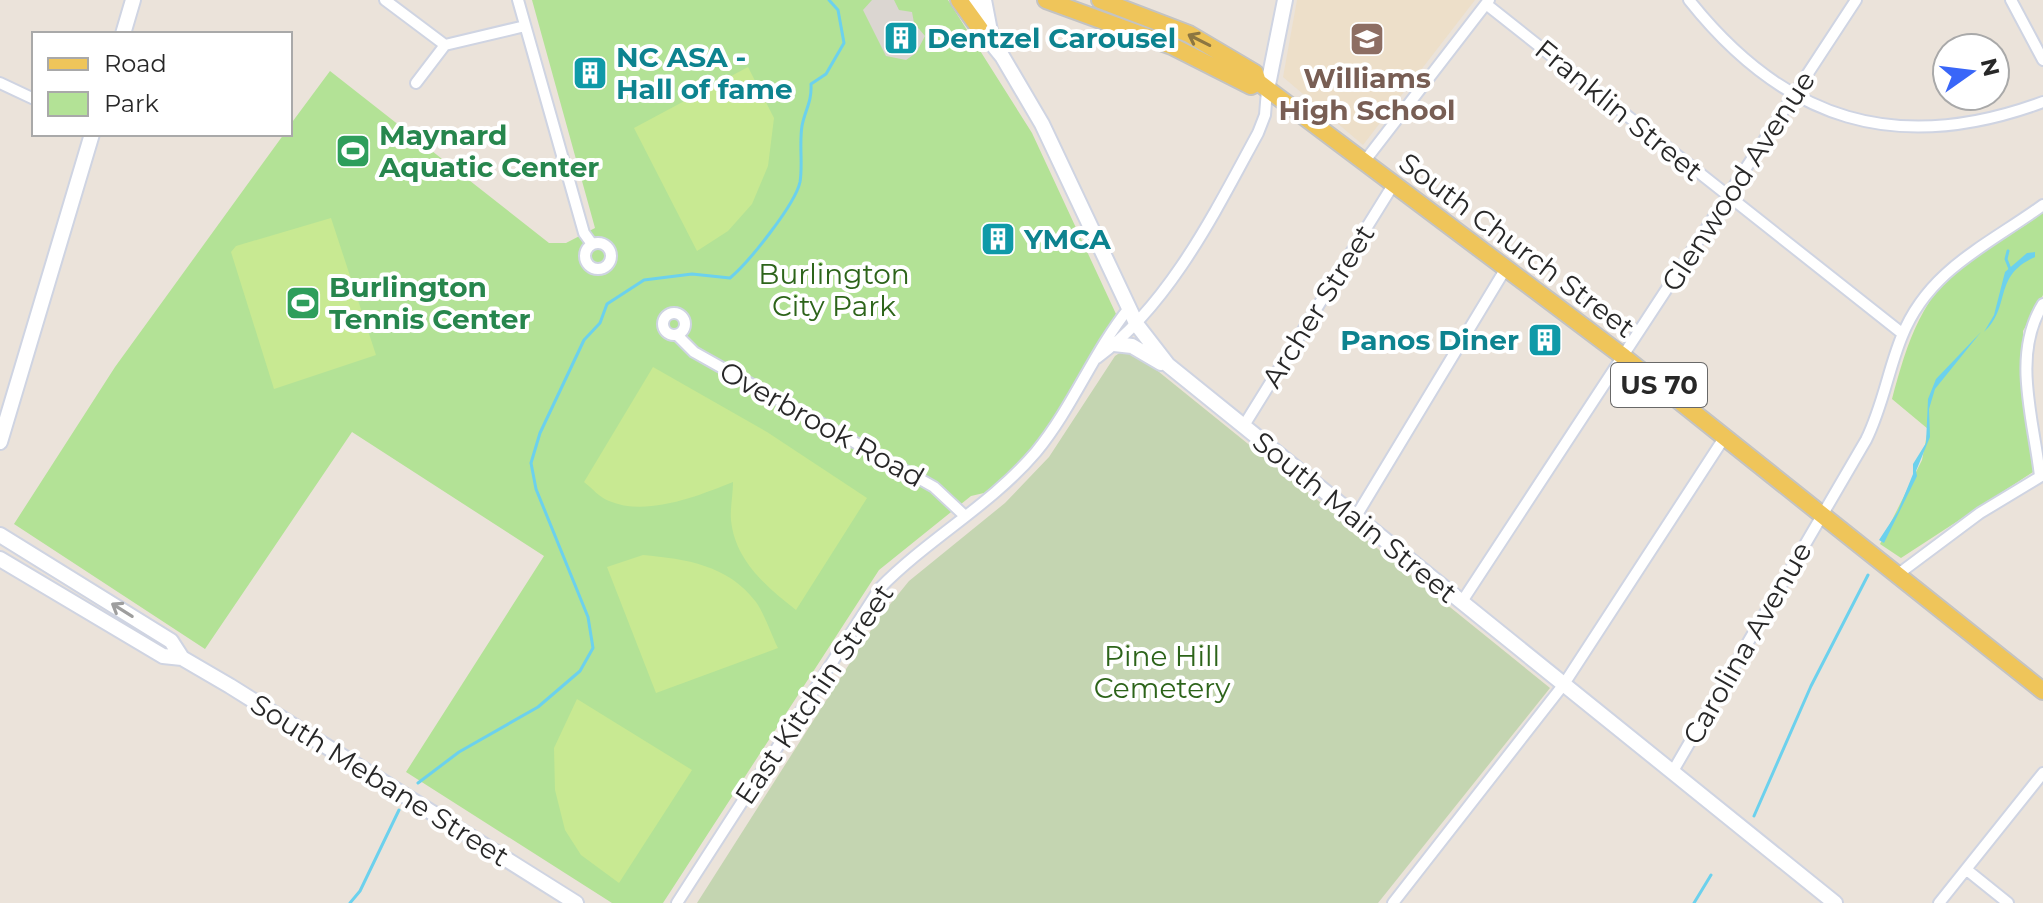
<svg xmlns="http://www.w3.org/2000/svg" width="2043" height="903" font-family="Montserrat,sans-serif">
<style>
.education{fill:#eddfc9}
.green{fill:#b3e296}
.cemetery{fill:#c4d5b1}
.pitch{fill:#c8e992}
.plaza{fill:#dbd6d1}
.water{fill:#6cd1ed}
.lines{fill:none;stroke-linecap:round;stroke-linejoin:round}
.stream{stroke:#6cd1ed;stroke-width:3}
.street-casing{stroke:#cfd4e2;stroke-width:14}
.secondary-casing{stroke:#cfd4e2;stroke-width:18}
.primary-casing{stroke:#c3c3c3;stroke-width:20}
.street{stroke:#fff;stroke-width:10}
.secondary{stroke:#fff;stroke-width:14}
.primary{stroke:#efc55a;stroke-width:16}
.oneway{stroke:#8c7641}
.oneway2{stroke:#9e9e9e}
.labels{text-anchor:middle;stroke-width:8;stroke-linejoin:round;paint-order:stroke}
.shield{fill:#fff;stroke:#686868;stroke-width:2}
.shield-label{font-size:26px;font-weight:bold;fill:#282828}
.culture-label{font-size:28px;font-weight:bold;fill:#0d838f;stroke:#fff;text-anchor:start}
.education-label{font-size:28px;font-weight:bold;fill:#785e54;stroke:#fff}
.street-label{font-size:28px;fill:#282828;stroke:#fff}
.leisure-label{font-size:28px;font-weight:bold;fill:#27864d;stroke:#fff;text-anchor:start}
.park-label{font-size:28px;fill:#2d641a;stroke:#fff}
</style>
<rect width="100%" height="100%" fill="#ebe3da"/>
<path class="education" d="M1297,0H1475L1363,145L1283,77Z"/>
<path class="green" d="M532,0H948L1032,133L1116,314L1034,451L1001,489L971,496L879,570L663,903H612L406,772L544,556L352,432L205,649L14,524L115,367L284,134H290V125L330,71L549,243H566L595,228Z
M2043,212V295L2023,331V394L2033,472L1901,558L1880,544L1922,460L1928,429L1892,399C1907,343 1923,290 1974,256C1997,241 2022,230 2043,212Z"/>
<path class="cemetery" d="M1124,350L1133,351L1550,688L1378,903H697L878,619L909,581L1005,503L1049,457L1115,356Z"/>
<path class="pitch" d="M748,67L774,118L768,166L752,204L728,231L697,251L634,128Z
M331,218L376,355L274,389L231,252L236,246Z
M653,367L767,432L867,498L796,610C767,587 735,561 731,520C730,508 733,495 733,482C698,496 646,517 609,501C600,498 592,488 584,482Z
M643,555C686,559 728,565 756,602C765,615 771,634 778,648L656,693L607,567Z
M577,699L692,770L619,883L581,855L565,830L555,790L554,748Z"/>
<path class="plaza" d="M872,0H894L899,10L912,12L914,23L925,36L916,53L906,60L886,56L863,10Z"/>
<path class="water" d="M2035,252V257C1992,276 2012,306 1984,332L1994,315L2005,272L2027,253Z
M1981,332L1935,389L1929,409L1930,437L1916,471L1917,476L1884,543L1879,540L1898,511L1913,474V464L1926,443L1928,399L1936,379Z"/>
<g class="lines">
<path class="stream" d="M2008,251L2006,259L2010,269
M418,783L459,752L538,707L580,671L593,648L588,617L536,489L531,463L540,433L584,340L600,323L607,304L644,280L692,274L730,278C748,263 795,205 800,182C803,165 799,144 802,126C805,110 812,102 811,84L826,74L844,43L838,10L829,0
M1754,816L1811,686L1868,575
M350,903L360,891L399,810
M1694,903L1711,875"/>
<g class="street-casing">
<path id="street" d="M385,0L445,45L525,26
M518,0L584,233L592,244
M1689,0C1785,121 1897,156 2043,102
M2011,0L2043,60
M1486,4L1903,334
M0,83L34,99
M416,83L445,45
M1364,162L1489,0
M585 256a13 13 0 1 1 26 0a13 13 0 1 1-26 0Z
M663 324a11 11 0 1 1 22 0a11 11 0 1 1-22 0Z
M677,335L694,352L934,487L965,516
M1097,358C1170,304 1215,212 1258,133L1265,115L1267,90
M1243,427L1393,185
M2040,476C2034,421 2011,355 2043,304
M1355,518L1506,268
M1897,575L1980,513L2043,475
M1461,603L1856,0
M1673,771L1866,440C1883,406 1888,370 1902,336C1929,269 1988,245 2043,205
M1967,870L2008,903
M677,903L880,588C929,538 991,505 1036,452C1073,407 1093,353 1129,308
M1393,903L1564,684L1724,438
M1939,903L2043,773"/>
</g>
<g class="secondary-casing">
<path id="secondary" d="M973,0L980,29L1002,56L1042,124L1137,325L1168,365L1835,903
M984,0L990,31L988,38
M123,34L133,0
M1267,90L1285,0
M1114,344L1132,346L1161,363
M0,442L92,134
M0,535L171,641L182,658
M0,559L163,656L182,658L230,686L576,903"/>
</g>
<g class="primary-casing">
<path id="primary" d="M959,0L980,29
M1046,0L1172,46L1251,86L1258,82
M1100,0L1189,34L1255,73L1258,82L1624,357L2043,691"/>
</g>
<use href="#street" class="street"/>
<use href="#secondary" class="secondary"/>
<use href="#primary" class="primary"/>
</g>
<defs><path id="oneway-shaft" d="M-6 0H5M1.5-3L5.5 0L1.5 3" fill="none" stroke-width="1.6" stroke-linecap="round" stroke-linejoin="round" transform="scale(2)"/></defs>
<use class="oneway" href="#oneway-shaft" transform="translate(1199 40) rotate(-153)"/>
<use class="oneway2" href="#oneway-shaft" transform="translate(122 610) rotate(-148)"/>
<defs>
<g id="building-square" transform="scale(1.8)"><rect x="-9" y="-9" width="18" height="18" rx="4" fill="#0f9aa8" stroke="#fff"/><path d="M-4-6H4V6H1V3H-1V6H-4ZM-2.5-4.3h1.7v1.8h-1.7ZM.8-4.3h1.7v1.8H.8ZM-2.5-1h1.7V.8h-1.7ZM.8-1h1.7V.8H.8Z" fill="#fff"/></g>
<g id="school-square" transform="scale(1.8)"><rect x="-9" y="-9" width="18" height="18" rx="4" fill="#8d6e63" stroke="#fff"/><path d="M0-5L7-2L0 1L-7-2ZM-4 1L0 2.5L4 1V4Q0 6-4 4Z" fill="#fff"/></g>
<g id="stadium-square" transform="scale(1.8)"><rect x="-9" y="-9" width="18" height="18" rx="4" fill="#2e9e5b" stroke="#fff"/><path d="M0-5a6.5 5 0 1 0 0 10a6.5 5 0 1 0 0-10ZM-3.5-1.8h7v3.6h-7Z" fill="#fff"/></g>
</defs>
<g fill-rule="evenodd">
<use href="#building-square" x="901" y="38"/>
<use href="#school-square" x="1367" y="39"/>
<use href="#building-square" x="590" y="73"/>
<use href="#stadium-square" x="353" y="151"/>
<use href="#building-square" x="998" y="239"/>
<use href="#stadium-square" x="303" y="303"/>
<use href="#building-square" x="1545" y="340"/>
</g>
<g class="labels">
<rect class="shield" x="1611" y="363" width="96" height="44" rx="6"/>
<g class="shield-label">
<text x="1659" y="394">US 70</text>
</g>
<g class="culture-label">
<text x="927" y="48">Dentzel Carousel</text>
<text x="616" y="67">NC ASA -<tspan x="616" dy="32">Hall of fame</tspan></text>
<text x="1024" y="249">YMCA</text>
<text x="1519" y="350" text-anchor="end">Panos Diner</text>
</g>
<g class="education-label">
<text x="1367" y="88">Williams<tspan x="1367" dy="32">High School</tspan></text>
</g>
<g class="street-label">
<text transform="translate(1619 110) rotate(39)" y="10">Franklin Street</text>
<text transform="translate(1738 181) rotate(-57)" y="10">Glenwood Avenue</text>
<text transform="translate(1517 245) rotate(37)" y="10">South Church Street</text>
<text transform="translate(1318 306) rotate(-58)" y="10">Archer Street</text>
<text transform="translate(822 424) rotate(29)" y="10">Overbrook Road</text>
<text transform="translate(1355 517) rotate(39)" y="10">South Main Street</text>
<text transform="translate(1747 643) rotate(-60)" y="10">Carolina Avenue</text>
<text transform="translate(814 694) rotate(-56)" y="10">East Kitchin Street</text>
<text transform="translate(380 780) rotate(32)" y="10">South Mebane Street</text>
</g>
<g class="leisure-label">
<text x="379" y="145">Maynard<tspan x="379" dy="32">Aquatic Center</tspan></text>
<text x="329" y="297">Burlington<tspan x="329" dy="32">Tennis Center</tspan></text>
</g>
<g class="park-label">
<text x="834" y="284">Burlington<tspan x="834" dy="32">City Park</tspan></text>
<text x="1162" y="666">Pine Hill<tspan x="1162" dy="32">Cemetery</tspan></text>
</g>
</g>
<rect x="32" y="32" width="260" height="104" fill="#ffffff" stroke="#a9a9a9" stroke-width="2"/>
<rect x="48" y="58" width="40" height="12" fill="#efc55a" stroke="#a9a9a9" stroke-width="2"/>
<text x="104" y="72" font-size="24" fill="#282828">Road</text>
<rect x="48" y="92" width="40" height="24" fill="#b3e296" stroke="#a9a9a9" stroke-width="2"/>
<text x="104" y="112" font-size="24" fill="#282828">Park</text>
<g transform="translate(1971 72) rotate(76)"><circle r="38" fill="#ffffff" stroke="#a9a9a9" stroke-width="2"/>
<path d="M0-6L14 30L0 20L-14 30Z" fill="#3966f8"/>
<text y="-12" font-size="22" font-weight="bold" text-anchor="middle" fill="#282828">N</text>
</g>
</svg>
